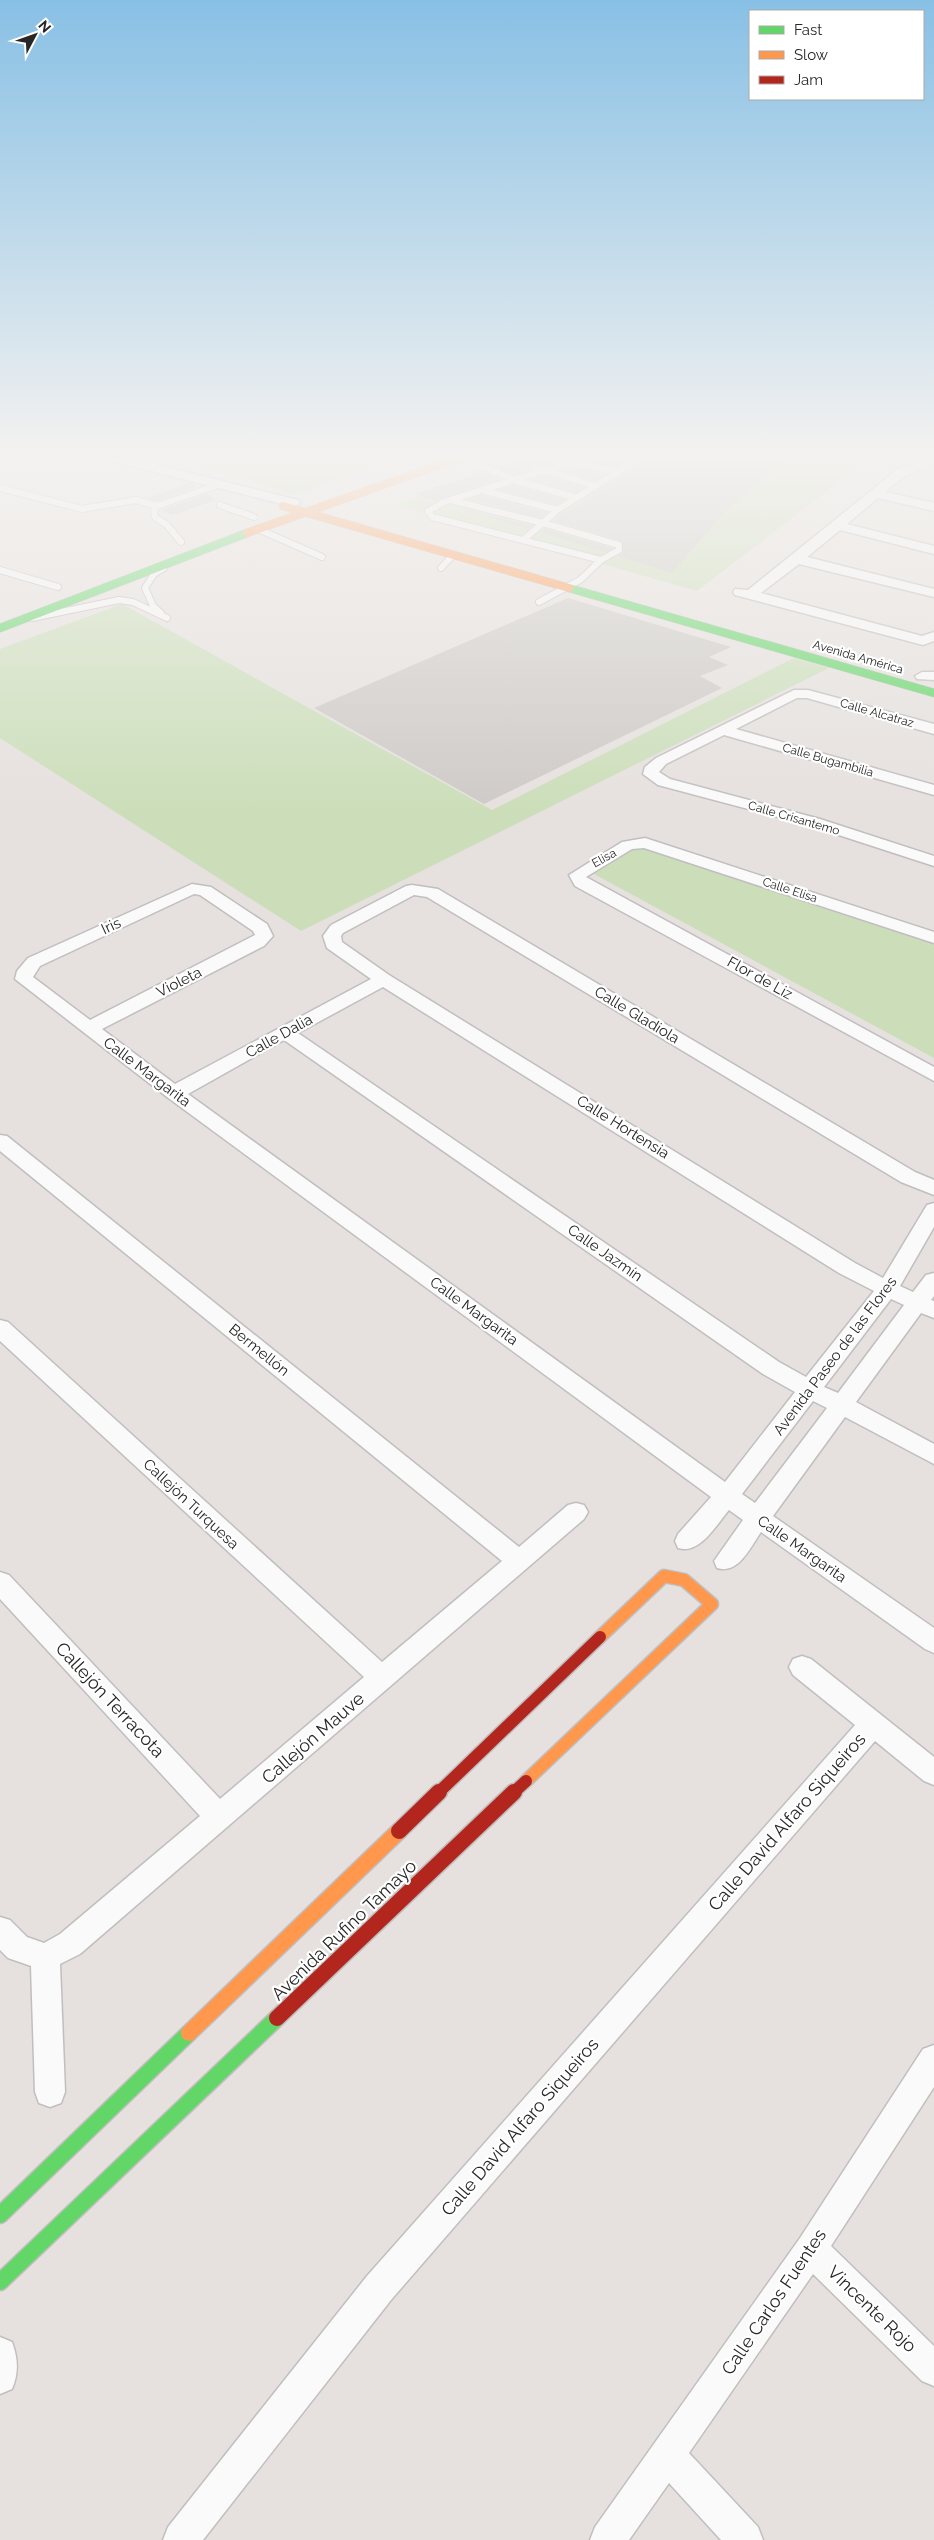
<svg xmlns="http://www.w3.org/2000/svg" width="934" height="2540" font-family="Raleway,sans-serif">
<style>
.green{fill:#cbdeb9}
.building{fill:#cdcac7}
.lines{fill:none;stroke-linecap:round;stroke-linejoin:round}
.lane-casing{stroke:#c0bebf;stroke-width:8}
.street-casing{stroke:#c0bebf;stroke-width:3}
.fast-far1-casing{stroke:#c0bebf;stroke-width:9}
.fast-casing{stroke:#c0bebf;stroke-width:19}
.slow-far2-casing{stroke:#c0bebf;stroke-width:9}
.slow-far1-casing{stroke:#c0bebf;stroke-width:15}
.slow-casing{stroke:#c0bebf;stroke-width:19}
.jam-far1-casing{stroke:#c0bebf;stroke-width:15}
.jam-casing{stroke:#c0bebf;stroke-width:19}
.lane{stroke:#fbfafa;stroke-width:6}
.street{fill:#fbfafa;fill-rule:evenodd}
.fast-far1{stroke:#63d668;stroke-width:8}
.fast{stroke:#63d668;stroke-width:16}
.slow-far2{stroke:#ff974d;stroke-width:8}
.slow-far1{stroke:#ff974d;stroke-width:12}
.slow{stroke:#ff974d;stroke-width:16}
.jam-far1{stroke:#b3261e;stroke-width:12}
.jam{stroke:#b3261e;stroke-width:16}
.labels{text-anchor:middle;stroke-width:4.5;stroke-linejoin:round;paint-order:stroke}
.far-street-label{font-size:12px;fill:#272727;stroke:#fff}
.street-label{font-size:15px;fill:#272727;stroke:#fff}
.near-street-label{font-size:18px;fill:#272727;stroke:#fff}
</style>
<rect width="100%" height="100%" fill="#e6e1de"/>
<path class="green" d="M162,457H396L295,495Z
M536,457H871L697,591L396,505Z
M122,604L492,810L794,658L829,668L301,931L0,738V649Z
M637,847L934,942V1058L594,874Z"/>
<path class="building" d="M531,457H570L514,475L498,468Z
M592,457H632L617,467L590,461Z
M647,457H792L729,507L672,573L618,556L624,550L623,543L620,540L553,521L645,461Z
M572,467L605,474L595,481L562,470Z
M484,472L500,479L436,501L415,494Z
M546,475L584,488L576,492L531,480Z
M189,483L196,487L157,501L147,498Z
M514,485L564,500L556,505L500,490Z
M207,494L216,500L172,515L161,510Z
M482,495L484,496L547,513L542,518L469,499Z
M456,507L532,526L528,529Z
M544,529L612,548L605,552L540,532Z
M568,598L731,647L709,657L728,665L700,676L722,688L484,804L314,708Z"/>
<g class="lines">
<g class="lane-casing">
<path id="lane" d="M462,457L514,480L577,498
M573,462L618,472
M546,470L595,486
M0,488L82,509L136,500L157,506
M485,491L557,510
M454,501L543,523L523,540
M220,505L254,517
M258,529L322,557
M181,542L167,525L155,517L154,511L157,506L218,485
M601,560L619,550V545L543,523L557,510L642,457
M441,568L452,556
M0,570L58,587
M539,602L580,580L601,560L432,517L428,511L444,502L587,457
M161,613L153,606L145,588L154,574L164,568
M32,618L119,600L133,602L167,618"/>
</g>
<g class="street-casing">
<path id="street" d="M105,457H126L298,500L300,503L294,507L107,460Z
M930,457H934V464L906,475L885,492L934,503V511L878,498L847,524L934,546V554L840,530L807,557L934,589V597L799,564L761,593L922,636L934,632V641L923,645L735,595L733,592L735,589L748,590L898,469Z
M922,672H934V680L917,679L915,676Z
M794,690H808L934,724V734L807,698H797L736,729L934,785V795L724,735L666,764L659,772L670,779L820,819L934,856V866L808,825L658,785L643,774L645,767L656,758Z
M645,838L934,932V943L644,848L632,849L586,877L934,1067V1081L575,886L569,875L622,842Z
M192,884L211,887L267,924L273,936L264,946L102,1029L175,1084L371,979L327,948L323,936L331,925L406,886L412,885L438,889L915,1172L934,1180V1195L901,1182L427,897L414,895L343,933L341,936L342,942L389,975L855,1263L883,1278L927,1205L934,1203V1227L900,1286L913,1292L926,1275L934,1273V1296L931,1300L934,1301V1318L921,1313L856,1402L934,1444V1464L845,1417L773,1516L934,1628V1653L925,1649L761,1532C750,1548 738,1575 717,1568L714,1561L743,1520L729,1510C716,1525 700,1555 678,1548L675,1541L678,1534L711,1497L167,1097L15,979L17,971L28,958ZM194,894L200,895L253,931L255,935L90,1020L33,977L40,966ZM383,987L839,1273L874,1291L806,1377L779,1362L298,1033ZM284,1040L763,1374L795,1392L725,1482L188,1094ZM891,1299L904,1305L838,1393L824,1387ZM813,1401L827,1408L755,1503L742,1494Z
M0,1135L7,1136L519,1547L568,1505L576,1503L584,1505L588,1512L584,1519L80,1954L60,1964L65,2092L61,2103L50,2107L39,2103L35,2092L31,1966L8,1958L0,1950V1917L10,1920L27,1937L44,1943L60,1934L200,1816L0,1599V1572L9,1575L220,1799L364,1677L0,1341V1320L8,1322L382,1662L502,1561L0,1151Z
M802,1656L811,1659L934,1757V1785L924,1781L875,1741L391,2300L203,2540H163L168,2527L367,2276L855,1725L793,1675L789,1667L793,1659Z
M934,2045V2087L831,2246L934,2346V2386L922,2381L813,2274L689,2453L758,2527L763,2540H721L669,2483L629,2540H590L595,2527L800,2238L923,2049Z
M0,2337L12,2342C18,2358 19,2373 12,2389L0,2394Z"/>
</g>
<g class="fast-far1-casing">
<path id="fast-far1" d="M569,588L934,693
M0,628L247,533"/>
</g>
<g class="fast-casing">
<path id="fast" d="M0,2215L189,2033
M0,2282L277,2018"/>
</g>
<g class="slow-far2-casing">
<path id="slow-far2" d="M283,506L569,588
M247,533L462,457"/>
</g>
<g class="slow-far1-casing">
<path id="slow-far1" d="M526,1781L712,1604L684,1580L664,1576L600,1637"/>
</g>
<g class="slow-casing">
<path id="slow" d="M189,2033L399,1831"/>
</g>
<g class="jam-far1-casing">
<path id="jam-far1" d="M438,1793L600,1637
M513,1793L526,1781"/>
</g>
<g class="jam-casing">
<path id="jam" d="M399,1831L439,1792
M277,2018L514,1792"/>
</g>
<use href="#lane" class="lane"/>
<use href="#street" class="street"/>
<use href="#fast-far1" class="fast-far1"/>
<use href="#fast" class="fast"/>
<use href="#slow-far2" class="slow-far2"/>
<use href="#slow-far1" class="slow-far1"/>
<use href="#slow" class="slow"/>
<use href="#jam-far1" class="jam-far1"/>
<use href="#jam" class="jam"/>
</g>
<linearGradient id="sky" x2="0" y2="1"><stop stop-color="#88c0e5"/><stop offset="0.56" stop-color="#f4f2f0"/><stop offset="1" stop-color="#f4f2f0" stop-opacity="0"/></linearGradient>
<rect width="934" height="813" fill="url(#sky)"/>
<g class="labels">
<g class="far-street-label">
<text transform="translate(858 657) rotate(16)" y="4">Avenida América</text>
<text transform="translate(877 713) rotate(16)" y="4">Calle Alcatraz</text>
<text transform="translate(828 760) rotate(16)" y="4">Calle Bugambilia</text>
<text transform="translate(794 818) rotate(16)" y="4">Calle Crisantemo</text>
<text transform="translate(604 858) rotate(-29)" y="4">Elisa</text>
<text transform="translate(790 890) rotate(18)" y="4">Calle Elisa</text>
</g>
<g class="street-label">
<text transform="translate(111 926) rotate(-25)" y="5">Iris</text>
<text transform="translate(760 978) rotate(29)" y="5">Flor de Liz</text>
<text transform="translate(179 982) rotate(-27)" y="5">Violeta</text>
<text transform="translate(637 1015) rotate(31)" y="5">Calle Gladiola</text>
<text transform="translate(279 1036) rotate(-29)" y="5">Calle Dalia</text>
<text transform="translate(147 1072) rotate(37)" y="5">Calle Margarita</text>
<text transform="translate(623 1127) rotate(32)" y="5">Calle Hortensia</text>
<text transform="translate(605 1253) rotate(35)" y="5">Calle Jazmín</text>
<text transform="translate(474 1311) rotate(36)" y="5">Calle Margarita</text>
<text transform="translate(259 1350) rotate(39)" y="5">Bermellón</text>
<text transform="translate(835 1356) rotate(-53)" y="5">Avenida Paseo de las Flores</text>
<text transform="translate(191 1504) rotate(43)" y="5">Callejón Turquesa</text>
<text transform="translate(802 1549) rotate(35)" y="5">Calle Margarita</text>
</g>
<g class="near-street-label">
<text transform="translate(110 1700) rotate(47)" y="6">Callejón Terracota</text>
<text transform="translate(313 1738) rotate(-41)" y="6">Callejón Mauve</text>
<text transform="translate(787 1822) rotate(-49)" y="6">Calle David Alfaro Siqueiros</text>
<text transform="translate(344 1930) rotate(-44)" y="6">Avenida Rufino Tamayo</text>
<text transform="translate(520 2127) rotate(-49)" y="6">Calle David Alfaro Siqueiros</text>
<text transform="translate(774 2302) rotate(-56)" y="6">Calle Carlos Fuentes</text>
<text transform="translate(872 2309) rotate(44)" y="6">Vincente Rojo</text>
</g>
</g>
<rect x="749" y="10" width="175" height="90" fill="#ffffff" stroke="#a9a9a9"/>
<rect x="759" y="26" width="25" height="8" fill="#63d668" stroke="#a9a9a9"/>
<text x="794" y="35" font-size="15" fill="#272727">Fast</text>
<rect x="759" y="51" width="25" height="8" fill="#ff974d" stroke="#a9a9a9"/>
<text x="794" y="60" font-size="15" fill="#272727">Slow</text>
<rect x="759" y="76" width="25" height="8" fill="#b3261e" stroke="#a9a9a9"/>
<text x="794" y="85" font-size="15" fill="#272727">Jam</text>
<g transform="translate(35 35) rotate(49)" stroke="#ffffff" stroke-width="4" paint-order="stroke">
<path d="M0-4L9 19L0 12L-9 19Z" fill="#272727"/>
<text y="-8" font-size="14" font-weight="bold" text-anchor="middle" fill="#272727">N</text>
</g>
</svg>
